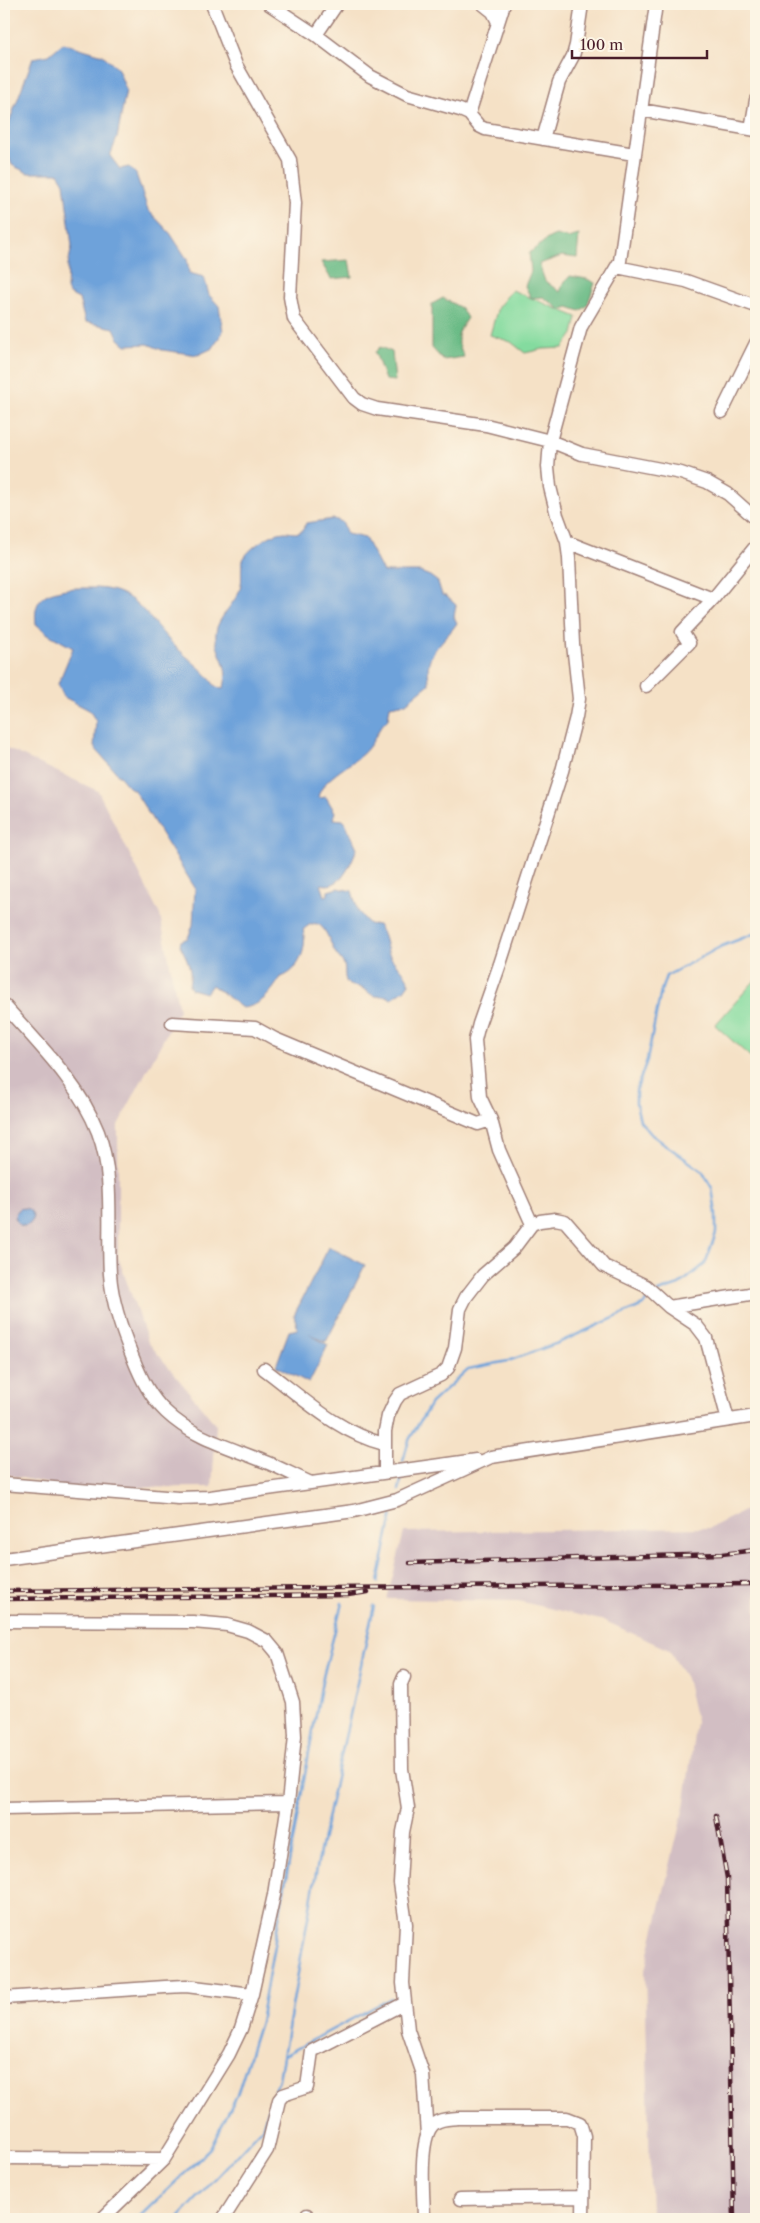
<svg xmlns="http://www.w3.org/2000/svg" width="760" height="2223" font-family="'Libre Caslon Text',serif">
<style>
.industrial{fill:#d2bec3}
.green{fill:#84db9f;stroke:#677d65}
.forest{fill:#6bbb86;stroke:#5a6d58}
.water{fill:#6ea2da;stroke:#5c6082}
.lines{fill:none;stroke-linecap:round;stroke-linejoin:round}
.stream{stroke:#6ea2da;stroke-width:2.5}
.minor-casing{stroke:#a08078;stroke-width:15}
.minor{stroke:#fff;stroke-width:12}
.rail-casing{stroke:#4a1f2b;stroke-width:4.5}
.rail{stroke:#fcf5e5;stroke-width:2.5;stroke-dasharray:8;stroke-linecap:butt}
</style>
<rect width="100%" height="100%" fill="#fcf5e5"/>
<filter id="ink" filterUnits="userSpaceOnUse"><feTurbulence type="fractalNoise" baseFrequency=".02" numOctaves="2"/><feDisplacementMap in="SourceGraphic" scale="10" xChannelSelector="R" yChannelSelector="G"/><feConvolveMatrix kernelMatrix="1 2 1 2 8 2 1 2 1" color-interpolation-filters="sRGB"/></filter>
<filter id="wash" filterUnits="userSpaceOnUse"><feTurbulence type="fractalNoise" baseFrequency=".0096" numOctaves="4" result="noise"/><feDisplacementMap in="SourceGraphic" scale="20" xChannelSelector="R" yChannelSelector="G"/><feGaussianBlur stdDeviation="1.12" result="paint"/><feColorMatrix in="noise" values="0 0 0 0 0 0 0 0 0 0 0 0 0 0 0 0 0 1.4 0 .05"/><feComposite in="paint" operator="in"/></filter>
<g filter="url(#wash)">
<rect width="100%" height="100%" fill="#f5e1c6"/>
<path class="industrial" d="M4,747L98,791L160,915L179,1010L118,1125V1257L148,1342L216,1425L212,1487L68,1488L4,1474Z
M756,1505V2219H651L645,1970L684,1807L696,1721L686,1678L669,1650L605,1621L518,1601L387,1599L404,1532L710,1528Z"/>
<path class="green" d="M512,290L577,317L573,334L563,348L543,349L525,353L511,342L490,335L498,307Z
M756,979V1062L715,1025Z"/>
<path class="forest" d="M556,235L568,238L579,235L577,258L562,256L539,264L545,281L560,292L563,284L570,276L587,279L595,283L587,306L580,311L568,307L561,310L543,297L531,298L525,286L531,271L529,253C538,247 546,238 556,235Z
M349,260L352,277L331,279L321,262Z
M443,298L461,308L467,318C455,336 456,338 464,357L443,360L432,348V304Z
M380,347L392,352L395,381L385,380L375,352Z"/>
<path class="water" d="M63,43L103,55L118,69L126,90L117,138L110,156L120,169L129,167L136,174L148,210L170,233L187,259L189,273L204,277L209,295L219,306L223,331L213,348L198,355L162,350L148,344L126,345L119,339L114,328L85,322L79,299L69,294L67,289L68,265L72,246L64,183L58,173H28L12,165L4,146L5,133L33,58L49,55Z
M334,519L342,522L347,534L365,538L383,572H420L430,576L438,582L442,595L446,596L456,605L454,617L457,623C449,636 432,648 429,663C427,670 429,678 429,684L406,703L390,706L388,719C376,730 377,737 368,748C356,764 323,776 318,797L320,798L326,797L335,812L333,819L343,820L345,822L357,848C351,863 342,890 321,884L325,896L328,895V891L338,888L352,891L358,911L369,924L378,925C387,938 385,947 390,956C396,967 406,970 409,983L404,990L391,999L387,996C368,998 372,992 359,987C354,985 351,987 348,984C343,978 346,971 344,965C342,960 337,956 335,952C328,939 322,911 303,930C308,947 299,972 281,977C271,992 262,1006 242,1008L212,985L206,993L191,989L189,985C193,969 187,959 180,945L181,941L188,938L193,925L195,888L134,790L129,787L94,747L96,721L89,710L64,697L58,684L73,648L48,634L36,624C34,606 38,595 57,591C67,588 77,588 87,588C137,586 144,616 175,646C188,659 205,670 215,686L222,689L224,687C231,661 214,655 216,632C217,619 236,602 240,589C244,578 238,564 246,555C253,546 272,532 285,532C290,532 295,534 300,532C304,530 304,527 306,523Z
M15 1217a9 9 0 1 1 18 0a9 9 0 1 1-18 0Z
M329,1247L365,1265L326,1342L309,1334L328,1345L309,1383L276,1366L289,1331L298,1329L294,1315Z"/>
<g class="lines">
<path class="stream" d="M658,1292L679,1285L705,1264L716,1233V1214L712,1188L702,1171L652,1135L640,1121L636,1103V1091L647,1060L661,991L666,976L722,946L756,933
M403,1461L409,1440L431,1403L468,1369L508,1361L558,1343L643,1305L651,1296
M399,1490L402,1476
M378,1582L392,1515
M285,2055L391,1998
M137,2219L210,2149L237,2095L260,2022L322,1681L342,1603
M178,2219L262,2128L279,2079L320,1851L374,1606"/>
</g>
</g>
<g filter="url(#ink)">
<g class="lines">
<g class="minor-casing">
<path id="minor" d="M212,4L236,65L290,160L295,203L290,297L294,319L354,398L362,404L377,409L486,425L550,441L582,454L681,473L707,482L728,494L756,519
M269,4L316,35L370,76L407,95L460,110L469,114L479,126L485,129L634,154
M483,4L493,12L498,22
M316,35L337,4
M641,110L756,130
M469,114L504,4
M751,129L756,100
M543,139L559,82L573,56L576,45L582,4
M617,267L686,281L756,306
M722,412L756,343
M567,542L713,599
M646,686L689,643L682,632L713,599L756,546
M4,1005C38,1044 79,1083 98,1132C115,1177 107,1228 110,1274C112,1303 122,1331 133,1358C141,1378 150,1397 166,1412C193,1438 229,1447 263,1461C279,1467 295,1476 311,1483
M172,1023L255,1028L275,1039L478,1124L491,1120
M532,1224L499,1150L491,1120L480,1097L475,1040L479,1024L500,964L562,771L576,717L579,699L573,644L569,558L567,542L557,515L550,487L548,467L550,441L581,327L620,261L656,4
M669,1307L756,1293
M264,1369C302,1397 337,1432 384,1444
M385,1472V1431L388,1416L395,1401L400,1394L441,1375L448,1368L455,1348L460,1309L466,1297L483,1275L514,1248L532,1224L540,1221L555,1219L565,1221L604,1266L646,1286L669,1307L696,1325L706,1338L728,1420
M4,1484L178,1498L210,1497L476,1460
M4,1559L354,1511L397,1500L491,1457L756,1416
M4,1621L193,1622L227,1625L248,1631L267,1641L277,1653L293,1702L295,1736L288,1803L274,1895L252,1994L241,2029L229,2054L164,2159L102,2219
M404,1677L401,1684L402,1769L408,1808L403,1832L400,1883L406,1924L403,1983L408,2030L423,2074L427,2135
M4,1809L288,1803
M4,1998L165,1987L186,1986L252,1994
M4,2158L164,2159
M460,2199L583,2197
M223,2219L267,2150L279,2100L283,2095L307,2087L312,2051L405,2003
M307,2219V2215
M424,2219C424,2199 417,2136 435,2123C442,2118 450,2119 458,2118H567L580,2123L584,2136L583,2219"/>
</g>
<use href="#minor" class="minor"/>
<g class="rail-casing">
<path id="rail" d="M410,1563L722,1554L756,1550
M4,1591L756,1584
M4,1599L348,1595L368,1592
M716,1816L727,1878L734,2219"/>
</g>
<use href="#rail" class="rail"/>
</g>
</g>
<rect width="760" height="2223" fill="none" stroke="#fcf5e5" stroke-width="20"/>
<path d="M572 50v8h135v-8" fill="none" stroke="#4a1f2b" stroke-width="2.5"/>
<text x="580" y="50" font-size="15" fill="#4a1f2b" stroke="#fcf5e5" stroke-width="4" paint-order="stroke">100 m</text>
</svg>
